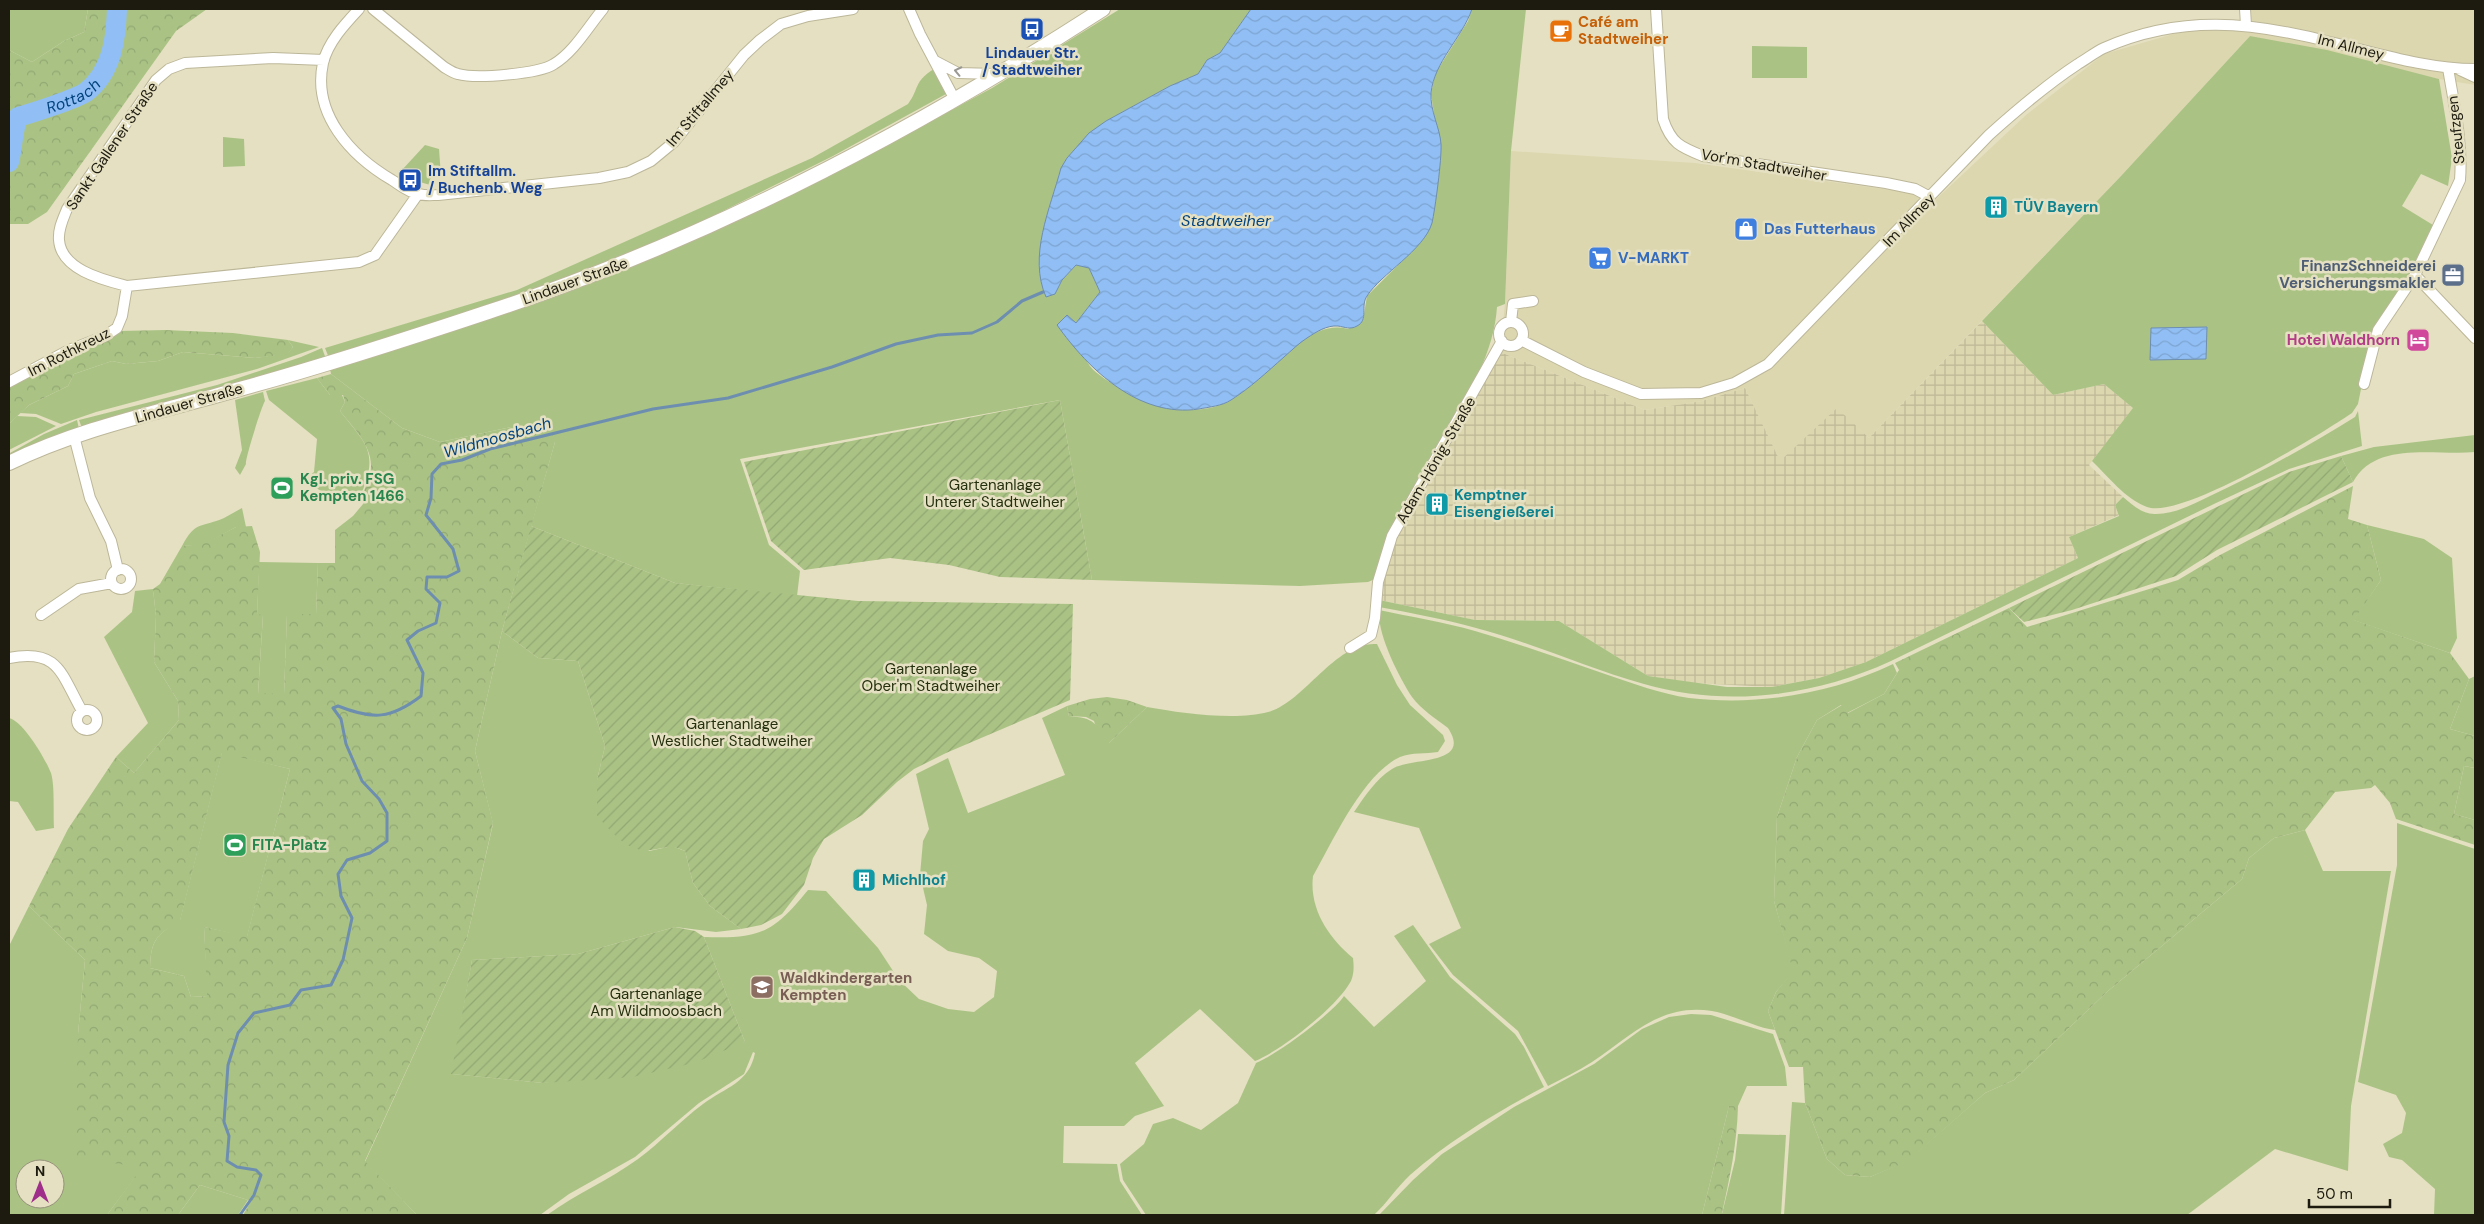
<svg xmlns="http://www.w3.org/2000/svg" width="2484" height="1224" font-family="'DM Sans',sans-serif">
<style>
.built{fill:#ddd7b0}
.industrial{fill:url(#industrial-grid)}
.green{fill:#aac385;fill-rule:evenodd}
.forest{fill:url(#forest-crowns);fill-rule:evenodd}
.garden{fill:url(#garden-furrows)}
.water{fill:url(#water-waves);stroke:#6e8eb0}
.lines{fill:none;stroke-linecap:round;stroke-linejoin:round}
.stream{stroke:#6e8eb0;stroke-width:3}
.river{stroke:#91bff5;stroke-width:20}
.street-casing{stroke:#bcb799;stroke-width:12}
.secondary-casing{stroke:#bcb799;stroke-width:16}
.street{stroke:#fff;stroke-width:10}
.secondary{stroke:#fff;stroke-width:14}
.oneway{stroke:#999893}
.labels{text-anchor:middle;stroke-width:5;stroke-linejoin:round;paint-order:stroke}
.food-label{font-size:15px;font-weight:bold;fill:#c56008;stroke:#e5e0c1;text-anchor:start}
.street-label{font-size:15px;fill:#1d1b10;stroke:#e5e0c1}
.transit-label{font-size:15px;font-weight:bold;fill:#164399;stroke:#e5e0c1}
.culture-label{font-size:15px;font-weight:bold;fill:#0d838f;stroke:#e5e0c1;text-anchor:start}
.shop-label{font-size:15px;font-weight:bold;fill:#366cbe;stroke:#e5e0c1;text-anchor:start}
.service-label{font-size:15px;font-weight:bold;fill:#4e5e75;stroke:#e5e0c1;text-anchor:end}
.hotel-label{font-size:15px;font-weight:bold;fill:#b23c85;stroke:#e5e0c1;text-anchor:end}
.leisure-label{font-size:15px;font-weight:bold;fill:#27864d;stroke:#e5e0c1;text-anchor:start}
.park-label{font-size:15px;fill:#24300e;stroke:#e5e0c1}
.education-label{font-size:15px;font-weight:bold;fill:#785e54;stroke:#e5e0c1;text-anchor:start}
.water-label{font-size:16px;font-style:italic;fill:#03437e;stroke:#e5e0c1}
</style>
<defs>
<pattern id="industrial-grid" width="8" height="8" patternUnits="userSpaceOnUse" patternTransform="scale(1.25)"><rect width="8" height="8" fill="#ddd7b0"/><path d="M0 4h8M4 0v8" fill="none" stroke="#bdb896"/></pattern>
<pattern id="forest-crowns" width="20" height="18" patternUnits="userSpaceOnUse" patternTransform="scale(1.25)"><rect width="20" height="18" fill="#aac385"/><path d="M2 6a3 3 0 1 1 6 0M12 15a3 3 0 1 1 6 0" fill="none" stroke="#92a772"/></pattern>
<pattern id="garden-furrows" width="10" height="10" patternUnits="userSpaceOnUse" patternTransform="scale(1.25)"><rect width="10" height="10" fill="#aac385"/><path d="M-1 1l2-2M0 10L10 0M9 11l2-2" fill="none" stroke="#92a772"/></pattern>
<pattern id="water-waves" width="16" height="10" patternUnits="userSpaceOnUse" patternTransform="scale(1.25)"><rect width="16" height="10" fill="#91bff5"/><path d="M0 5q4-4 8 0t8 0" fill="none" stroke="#7da4d1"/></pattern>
</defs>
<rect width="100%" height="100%" fill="#e5e0c1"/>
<path class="built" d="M2246,9H2475V85L2439,79L2250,36L2121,176L1869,438L1837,409L1780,462L1745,388L1702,401L1645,410L1500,352L1505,304L1511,151L1695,163L1913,193L1932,203L2026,115L2104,54L2187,30L2249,31Z"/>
<path class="industrial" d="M1982,321L2053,395L2104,384L2134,408L2089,465L2123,497L2115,505L2119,515L2069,537L2078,558L1866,662L1819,678L1772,687L1691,683L1648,676L1559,621L1475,620L1379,600L1381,582L1395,537L1500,352L1645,410L1702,401L1745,388L1780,461L1837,408L1869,438Z"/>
<path class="green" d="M9,9H88L84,32L64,41L32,62L9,50Z
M1120,9H1251L1220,53L1207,60L1198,74L1170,86L1106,121L1067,158L1061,169L1054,197L1055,293L1062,280L1076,265L1089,267L1100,292L1076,323C1080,336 1082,351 1088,363C1094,375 1122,389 1134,396C1162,411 1200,416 1229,401C1265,383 1304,317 1348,329L1363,320L1367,296L1414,249L1441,144L1436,127L1431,94L1435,74L1468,21L1472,9H1526L1511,151L1505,304L1497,307C1494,353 1468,394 1447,435C1423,483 1399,531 1375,579L1368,582L1300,586L1092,580L1060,400L740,459L769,545L800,571L797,596L675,583L531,526L555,442L511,427L440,442L402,428L331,374L330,369L596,281L674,249L841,170L992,88Z
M2250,36L2327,50L2439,79L2452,158L2448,186L2421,174L2402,206L2433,225L2412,273L2389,308L2362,384L2358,404L2352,413C2320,435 2180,520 2147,507C2125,499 2108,476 2092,461L2133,408L2104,384L2053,395L1982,321L2121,176Z
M1752,46L1807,47V78H1752Z
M934,69L946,94L833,156L669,238L593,269L329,358L325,348L517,290L812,158L908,104C920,88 913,82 934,69Z
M223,137L244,139L245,166L223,167Z
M425,145L439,149L441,176L431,177L430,185L410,179L401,171Z
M288,340L319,347L257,369L96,412L61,424L36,414L20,413L29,405L68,386L74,374L112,361L126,364L158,361L183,352L255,358L288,353L293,347Z
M322,348L326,359L82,428L79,420L217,385L301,357Z
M317,378L330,395H342L345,402L340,411C365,443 379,451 362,492L324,493L304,480L314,472L317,439L269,400L266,391Z
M263,392L265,401C262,405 245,459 246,464L240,475L235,468L242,450L235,400Z
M2358,411L2362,446L2289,469L2216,503L1891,661C1815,696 1727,708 1644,684C1587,668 1533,643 1476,628C1444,619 1411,613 1379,607V600L1475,620L1559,621L1648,676L1727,687H1772L1819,678L1866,662L2078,558L2069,537L2119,516L2115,505L2123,497C2133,505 2143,515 2156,514C2175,514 2193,504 2210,496C2260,473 2308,446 2355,417Z
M17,416L36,417L56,426L9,450V424Z
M77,420L79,429L11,456L10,453L44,434Z
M2475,435V452C2435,456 2376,440 2353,482L2341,456L2374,447Z
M242,508L246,527H236L203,545L182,546C196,520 201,528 224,518C230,515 236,511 242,508Z
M2367,525L2424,539L2452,558L2457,638L2450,653L2353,620L2381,580Z
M259,562L318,563L316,615H287L284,694H258L263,615H257Z
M153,589L156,616L154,662L178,701L179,720L134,773L116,757L148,723L104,637L132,612L135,591Z
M1379,610C1411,617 1444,622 1475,631C1519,644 1562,659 1605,674C1632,683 1661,694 1689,698C1759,706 1830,694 1893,664L1897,673L1884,694L1847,713L1841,705L1817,720L1797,757L1777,817L1774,901L1794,971L1776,992L1768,1011L1775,1030C1753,1027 1734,1015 1712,1011C1660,1003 1631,1036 1592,1062C1578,1071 1563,1078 1548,1086L1518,1031L1453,975L1429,944L1461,928L1419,828L1354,812C1365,796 1375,780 1392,769C1410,757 1473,766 1448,728C1436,719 1421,709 1412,697C1399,677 1377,634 1379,610Z
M502,631L538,658L578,661L605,746L597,780L649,851L672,846L685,851L693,883L710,906L741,929L716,932L675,927L578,954L472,960L452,1074L544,1083L745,1042L704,937C760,939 773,933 808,890L826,891L878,948L899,980L919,999L948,1009L974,1012L994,997L997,971L979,958L948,951L924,934L927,905L920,875L923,841L929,829L916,774L948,758L968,813L1065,775L1042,718L1067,706L1069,716C1095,718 1095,723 1109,743L1147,707C1180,713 1236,721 1268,712C1305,702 1335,641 1377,644L1397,685L1410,705L1443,735L1445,741L1438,752C1426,754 1412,752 1400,757C1363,774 1333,841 1313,876C1309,909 1329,938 1353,958C1354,966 1354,974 1351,981C1337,1007 1282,1050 1255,1061L1200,1009L1135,1063L1164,1106L1135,1116L1124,1126H1064L1063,1163L1117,1164L1120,1181L1142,1215H547C576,1194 609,1180 638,1159C661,1142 680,1121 703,1104C726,1087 749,1083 755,1053L753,1052L744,1074L699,1103L635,1157L569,1194L540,1215H417L365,1162L467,938L493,824L475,751Z
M2475,676V736L2450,729L2469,679Z
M9,718C23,721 45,758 51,773C55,786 53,813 54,828L36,831L18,802L9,801Z
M222,752L290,769L247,937L204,927L208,996L191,997L184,976L150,968C151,940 156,935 180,920Z
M2464,766L2475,768V820L2454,814Z
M2397,823L2475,849V1215H2434L2435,1189L2402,1160L2389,1157L2383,1144L2402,1133L2406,1113L2396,1095L2358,1082L2397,865Z
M2305,830L2323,871H2391L2351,1106L2348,1171L2275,1149L2187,1215H1784L1792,1102L1805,1103L1827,1159L1845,1175L1870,1177L1908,1160L1985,1093L2014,1080L2108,991L2242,879L2249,858L2274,838Z
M29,906L85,960L78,1034L143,1167L107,1215H9V946ZM25,1169H55V1199H25Z
M1413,925L1450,977L1515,1034L1524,1047L1544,1087C1497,1112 1450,1140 1410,1175C1397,1187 1387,1203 1374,1215H1146L1123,1180L1120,1164L1144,1144L1153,1124L1173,1118L1201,1130L1238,1103L1256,1063C1276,1055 1332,1014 1344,996L1374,1027L1426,981L1394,936Z
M1691,1014L1711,1015L1773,1034L1785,1067L1787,1086H1747L1738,1106H1729L1702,1215H1379L1413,1180L1442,1154L1514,1107L1594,1064L1642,1029L1669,1017Z
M1738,1134L1786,1135L1781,1215L1722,1214L1735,1160Z
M200,1185L248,1200L238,1215H178Z"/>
<path class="forest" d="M88,9H207L176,31L47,212L28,224H9V50L32,62L64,41L84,32Z
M165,330L233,333L288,340L293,347L288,354L255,358L183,352L158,361L126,364L112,361L74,374L68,386L29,405L9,424V384L119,331Z
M331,374L402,428L440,442L511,427L552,429L555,442L502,631L475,751L493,823L467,938L365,1161L417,1215H243L251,1201L200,1185L178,1215H107L142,1167L74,1158L78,1034L85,960L29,906L68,829L116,757L134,773L179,720L178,701L154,662L156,616L153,589L160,584L182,546L203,544L236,527L252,526L260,552L257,614L263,615L258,693L284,694L287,614H316L318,563H335V530L353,516L363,504C362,490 367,487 370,474C376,449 354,429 340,411L345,402L343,395H330L317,378ZM222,753L290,769L247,936L204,927L207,996L191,997L184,976L150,968C151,940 156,935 180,921Z
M2353,486L2348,519L2367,525L2381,580L2354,620L2450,653L2469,679L2450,729L2475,736V768L2464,766L2454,814L2475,820V845L2396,819L2390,803L2375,785L2371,788L2335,792L2305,830L2274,838L2249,858L2242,879L2108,991L2014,1080L1985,1093L1908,1161L1870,1177L1845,1175L1827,1159L1805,1103L1803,1067H1789L1768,1011L1776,992L1793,971L1774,901L1777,817L1797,757L1817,720L1842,705L1848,713L1884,694L1899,670L1895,663L2009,608L2027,627L2178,580L2220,555Z
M1107,697L1127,700L1147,707L1109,743H1101L1094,721L1086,717L1069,716L1067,706L1090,699Z
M1729,1106H1738C1737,1144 1730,1177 1722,1213L1760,1215H1702Z"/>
<path class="garden" d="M1060,400L1092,580L1000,577L949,565L890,558L804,570L771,541L744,462Z
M2341,456L2353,482L2217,550L2176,576L2072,610L2024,622L2009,608L2289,472Z
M531,526L675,583L858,601L1073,604L1070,700L946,753L914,769L897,782L862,815L824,839L813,858L804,885L782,914L761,925L741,929L710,906L693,883L685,851C669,844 667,848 651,850C627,853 611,831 597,816V780L605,746L578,661L538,658L502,631Z
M675,927L695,931L704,937L745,1042L694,1063L633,1077L544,1083L451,1074L472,960L578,954Z"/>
<path class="water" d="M1251,9H1472C1462,38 1434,62 1431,93C1430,111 1440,128 1441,144C1442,158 1435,210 1432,223C1424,250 1381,274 1367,296C1360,306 1369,320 1357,326C1350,330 1345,327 1338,326C1327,325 1316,332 1307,338C1299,343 1291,351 1284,357C1267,372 1250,388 1231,400C1222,406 1209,407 1199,409C1139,418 1089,370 1057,325L1067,315L1076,323L1100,292L1089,268L1076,265L1062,280L1055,294L1046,297C1028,256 1050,209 1061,168L1067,158L1089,133L1106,121L1170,86L1198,74L1207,60L1220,53Z
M2207,327L2206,359L2150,360L2151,328Z"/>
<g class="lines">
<path class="stream" d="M240,1215L254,1195L261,1175L256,1170L237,1167L227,1161L229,1136L224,1122L228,1065L238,1033L254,1013L290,1005L301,990L331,985L343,960L352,918L341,896L338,874L347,860L370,853L387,841V813L379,799L362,781L346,744L341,719L333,708L338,706C373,720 391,719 421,696L423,673L407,640L418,631L436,623L440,603L426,589L427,577H447L459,571L453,549L426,515L431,498L432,474L441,464L462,460L490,449L653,409L728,398L832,367L896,344L938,335L972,333L997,322L1022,301L1043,292"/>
<path class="river" id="s1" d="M9,162C13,147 12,132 18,117C32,113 76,99 86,92C112,72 116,39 117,9"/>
<g class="street-casing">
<path id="street" d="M359,9C345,24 328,42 323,63C312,114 351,156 392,180C400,185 409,193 419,194C425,196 432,195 438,195L599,178L628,172L651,161L674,142L744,55L760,40L781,24L808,16L853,9
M373,9L444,67C449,70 453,73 458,74C476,79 539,74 554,64C574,52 588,27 603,9
M909,9L920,34L954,98
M1656,9L1663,119C1671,143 1680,147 1703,156L1886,183L1915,189L1930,197
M2245,9L2246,25
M324,60L273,58L185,63L169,69L156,80L67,209C63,219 58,229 59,240C61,270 104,280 127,286L359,262L375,255L418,194
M935,61L958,73L997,74
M2448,68C2454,105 2463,143 2460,180L2415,275L2475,338
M2460,70L2475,77
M1511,322L1513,304L1533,301
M1499 334a12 12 0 1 1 24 0a12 12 0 1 1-24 0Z
M1521,340L1584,372L1641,394L1701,393L1734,383L1768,364L1989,135C2018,109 2046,85 2078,64C2087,59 2095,52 2104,48C2181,14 2252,22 2330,42C2377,53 2427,69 2475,69
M9,382L69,350L105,336L117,328L122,316L127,286
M2364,384L2378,330L2415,275
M74,436L90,498L111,541L118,570
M111 579a10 10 0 1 1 20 0a10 10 0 1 1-20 0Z
M41,615L79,589L112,583
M1350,648L1371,635L1375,618L1378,582L1392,536L1502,341
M9,658C59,648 61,674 82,711
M77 720a10 10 0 1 1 20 0a10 10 0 1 1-20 0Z"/>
</g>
<g class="secondary-casing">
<path id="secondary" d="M9,463C80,428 160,412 236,390C321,367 404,340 488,312C705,241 911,133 1103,9"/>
</g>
<use href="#street" class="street"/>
<use href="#secondary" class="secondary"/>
</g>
<defs><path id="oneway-chevron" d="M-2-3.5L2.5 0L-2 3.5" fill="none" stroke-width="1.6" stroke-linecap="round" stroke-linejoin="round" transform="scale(1.25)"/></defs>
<use class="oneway" href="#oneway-chevron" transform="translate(958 71) rotate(-168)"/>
<defs>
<g id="bus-square" transform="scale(1.25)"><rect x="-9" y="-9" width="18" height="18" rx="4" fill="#1a4fb4" stroke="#e5e0c1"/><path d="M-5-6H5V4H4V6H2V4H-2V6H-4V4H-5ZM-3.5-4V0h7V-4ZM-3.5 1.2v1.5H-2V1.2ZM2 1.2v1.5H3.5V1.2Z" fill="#fff"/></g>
<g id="cafe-square" transform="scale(1.25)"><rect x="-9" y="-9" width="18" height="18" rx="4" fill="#e8710a" stroke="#e5e0c1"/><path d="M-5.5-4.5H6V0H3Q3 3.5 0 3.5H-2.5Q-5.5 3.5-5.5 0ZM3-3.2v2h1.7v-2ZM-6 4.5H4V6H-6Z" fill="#fff"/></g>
<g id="building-square" transform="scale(1.25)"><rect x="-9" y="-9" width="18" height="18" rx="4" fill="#0f9aa8" stroke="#e5e0c1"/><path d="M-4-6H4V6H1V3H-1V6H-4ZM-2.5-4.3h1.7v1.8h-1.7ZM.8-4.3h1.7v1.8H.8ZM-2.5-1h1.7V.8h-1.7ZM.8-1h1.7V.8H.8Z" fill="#fff"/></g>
<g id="shop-square" transform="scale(1.25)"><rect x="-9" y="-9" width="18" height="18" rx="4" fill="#3f7fe0" stroke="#e5e0c1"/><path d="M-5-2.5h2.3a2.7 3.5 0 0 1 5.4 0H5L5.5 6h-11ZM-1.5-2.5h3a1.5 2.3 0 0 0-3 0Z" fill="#fff"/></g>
<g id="supermarket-square" transform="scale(1.25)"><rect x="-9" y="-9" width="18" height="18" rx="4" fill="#3f7fe0" stroke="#e5e0c1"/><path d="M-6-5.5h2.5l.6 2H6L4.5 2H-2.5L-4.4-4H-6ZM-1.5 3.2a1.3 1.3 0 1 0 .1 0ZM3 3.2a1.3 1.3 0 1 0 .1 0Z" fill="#fff"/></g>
<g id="office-square" transform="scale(1.25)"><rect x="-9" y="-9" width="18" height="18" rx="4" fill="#5c6f8a" stroke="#e5e0c1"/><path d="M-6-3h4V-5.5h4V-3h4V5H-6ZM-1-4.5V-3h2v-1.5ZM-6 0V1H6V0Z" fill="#fff"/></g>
<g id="hotel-square" transform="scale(1.25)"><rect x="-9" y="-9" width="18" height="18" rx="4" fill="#d1479c" stroke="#e5e0c1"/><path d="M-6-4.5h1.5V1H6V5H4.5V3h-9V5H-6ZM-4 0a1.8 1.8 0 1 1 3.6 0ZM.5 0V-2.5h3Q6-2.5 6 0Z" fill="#fff"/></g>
<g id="stadium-square" transform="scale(1.25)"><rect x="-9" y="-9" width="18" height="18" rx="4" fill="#2e9e5b" stroke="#e5e0c1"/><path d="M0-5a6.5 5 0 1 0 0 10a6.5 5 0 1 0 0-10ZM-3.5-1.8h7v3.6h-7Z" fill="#fff"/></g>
<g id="school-square" transform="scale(1.25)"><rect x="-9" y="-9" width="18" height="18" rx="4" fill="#8d6e63" stroke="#e5e0c1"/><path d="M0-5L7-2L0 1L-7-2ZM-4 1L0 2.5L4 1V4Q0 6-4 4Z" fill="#fff"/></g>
</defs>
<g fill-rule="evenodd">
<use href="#bus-square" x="1032" y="29"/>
<use href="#cafe-square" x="1561" y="31"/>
<use href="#bus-square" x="410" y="180"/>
<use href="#building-square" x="1996" y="207"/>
<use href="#shop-square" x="1746" y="229"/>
<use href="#supermarket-square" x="1600" y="258"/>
<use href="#office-square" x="2453" y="275"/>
<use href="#hotel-square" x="2418" y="340"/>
<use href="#stadium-square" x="282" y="488"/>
<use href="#building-square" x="1437" y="504"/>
<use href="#stadium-square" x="235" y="845"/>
<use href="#building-square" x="864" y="880"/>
<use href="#school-square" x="762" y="987"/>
</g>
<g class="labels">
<g class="food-label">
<text x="1578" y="27">Café am<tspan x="1578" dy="17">Stadtweiher</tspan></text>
</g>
<g class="street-label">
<text transform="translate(2351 47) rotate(14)" y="5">Im Allmey</text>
<text transform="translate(700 108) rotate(-50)" y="5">Im Stiftallmey</text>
<text transform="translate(2456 130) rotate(-96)" y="5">Steufzgen</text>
<text transform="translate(112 146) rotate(-56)" y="5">Sankt Gallener Straße</text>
<text transform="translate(1764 165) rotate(10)" y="5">Vor'm Stadtweiher</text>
<text transform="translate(1909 220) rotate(-46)" y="5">Im Allmey</text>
<text transform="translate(575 281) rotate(-20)" y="5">Lindauer Straße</text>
<text transform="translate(69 352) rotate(-27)" y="5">Im Rothkreuz</text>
<text transform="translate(189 403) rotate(-16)" y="5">Lindauer Straße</text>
<text transform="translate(1436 460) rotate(-60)" y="5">Adam-Hönig-Straße</text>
</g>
<g class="transit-label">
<text x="1032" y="58">Lindauer Str.<tspan x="1032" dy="17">/ Stadtweiher</tspan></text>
<text x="428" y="176" text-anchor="start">Im Stiftallm.<tspan x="428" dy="17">/ Buchenb. Weg</tspan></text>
</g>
<g class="culture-label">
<text x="2014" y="212">TÜV Bayern</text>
<text x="1454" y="500">Kemptner<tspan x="1454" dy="17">Eisengießerei</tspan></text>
<text x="882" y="885">Michlhof</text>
</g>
<g class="shop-label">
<text x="1764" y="234">Das Futterhaus</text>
<text x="1618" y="263">V-MARKT</text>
</g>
<g class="service-label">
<text x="2436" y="271">FinanzSchneiderei<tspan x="2436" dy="17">Versicherungsmakler</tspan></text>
</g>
<g class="hotel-label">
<text x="2400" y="345">Hotel Waldhorn</text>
</g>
<g class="leisure-label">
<text x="300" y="484">Kgl. priv. FSG<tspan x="300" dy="17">Kempten 1466</tspan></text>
<text x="252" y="850">FITA-Platz</text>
</g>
<g class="park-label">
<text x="995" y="490">Gartenanlage<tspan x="995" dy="17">Unterer Stadtweiher</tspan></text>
<text x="931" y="674">Gartenanlage<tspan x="931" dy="17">Ober'm Stadtweiher</tspan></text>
<text x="732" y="729">Gartenanlage<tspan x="732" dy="17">Westlicher Stadtweiher</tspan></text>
<text x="656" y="999">Gartenanlage<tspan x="656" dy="17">Am Wildmoosbach</tspan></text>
</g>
<g class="education-label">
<text x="780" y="983">Waldkindergarten<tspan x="780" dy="17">Kempten</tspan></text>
</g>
<g class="water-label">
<text dy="6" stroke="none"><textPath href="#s1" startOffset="105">Rottach</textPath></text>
<text x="1226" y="226">Stadtweiher</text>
<text transform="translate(497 437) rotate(-16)" y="6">Wildmoosbach</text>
</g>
</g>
<rect width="2484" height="1224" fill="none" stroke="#1d1b10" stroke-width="20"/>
<g transform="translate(40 1184)"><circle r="24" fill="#e5e0c1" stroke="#95917a"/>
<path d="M0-4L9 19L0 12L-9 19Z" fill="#9f2e8b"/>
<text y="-8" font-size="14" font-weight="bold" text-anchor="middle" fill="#1d1b10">N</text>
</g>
<path d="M2309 1199v8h81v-8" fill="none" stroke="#1d1b10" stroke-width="2.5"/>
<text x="2316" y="1199" font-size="15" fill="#1d1b10" stroke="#e5e0c1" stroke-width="4" paint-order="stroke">50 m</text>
</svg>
